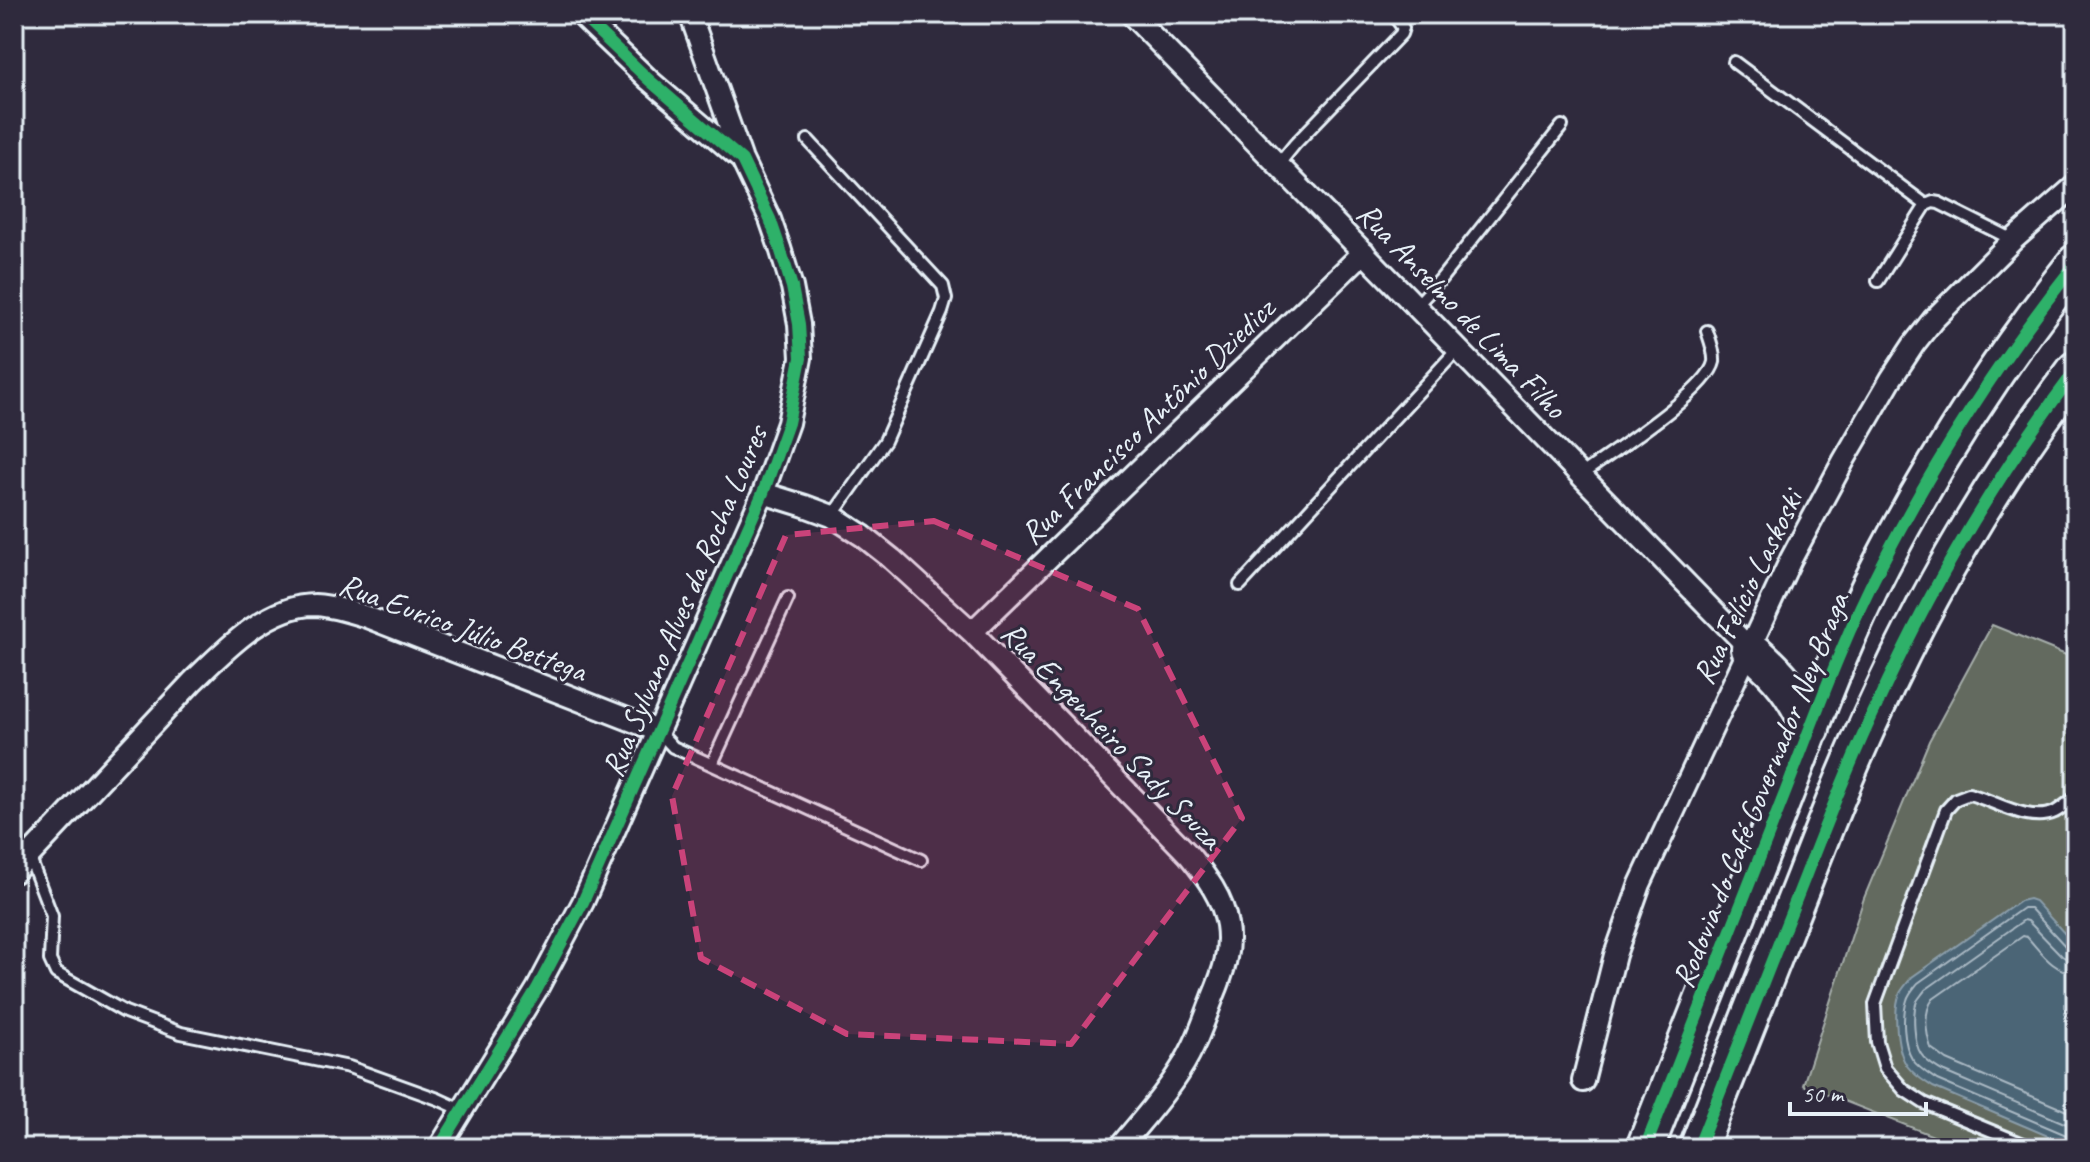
<svg xmlns="http://www.w3.org/2000/svg" width="2090" height="1162" font-family="Caveat,sans-serif">
<style>
.green{fill:#646b5e;stroke:#a6aeab;stroke-width:2}
.water{fill:#4c6576;stroke:#8a9daa;stroke-width:2}
.lines{fill:none;stroke-linecap:round;stroke-linejoin:round}
.shore{stroke:#aab9c4;stroke-width:2}
.service-casing{stroke:#e8f1f8;stroke-width:16}
.minor-casing{stroke:#e8f1f8;stroke-width:26}
.motorway-casing{stroke:#e8f1f8;stroke-width:42}
.service{stroke:#2f2a3d;stroke-width:10}
.minor{stroke:#2f2a3d;stroke-width:20}
.motorway{stroke:#2f2a3d;stroke-width:36}
.cycleway-casing{stroke:#2f2a3d;stroke-width:17}
.cycleway{stroke:#2db169;stroke-width:12}
.marked{fill:#ca437a;fill-opacity:0.2;stroke:#ca437a;stroke-width:6;stroke-dasharray:16 10;stroke-linejoin:round}
.labels{text-anchor:middle;stroke-width:6;stroke-linejoin:round;paint-order:stroke}
.street-label{font-size:32px;fill:#e8f1f8;stroke:#2f2a3d}
</style>
<rect width="100%" height="100%" fill="#2f2a3d"/>
<filter id="ink" filterUnits="userSpaceOnUse"><feTurbulence type="fractalNoise" baseFrequency=".0125" numOctaves="2"/><feDisplacementMap in="SourceGraphic" scale="16" xChannelSelector="R" yChannelSelector="G"/><feConvolveMatrix kernelMatrix="1 2 1 2 8 2 1 2 1" color-interpolation-filters="sRGB"/></filter>
<g filter="url(#ink)">
<path class="green" d="M1992,625L2076,659V1148H1964L1803,1085L1864,898L1929,741Z"/>
<path class="water" d="M2029,899L2035,901L2076,946V1148L1933,1087C1924,1081 1915,1076 1908,1067C1896,1052 1893,1010 1900,993C1903,988 1908,982 1912,977L2020,901Z"/>
<g class="lines">
<path class="shore" d="M2076,950L2067,948L2030,908H2023L1918,983C1914,988 1909,993 1907,1000C1902,1016 1903,1044 1912,1059C1918,1068 1928,1074 1937,1080L2071,1137L2076,1142
M2076,961L2069,960L2062,956L2028,921L2024,920L1925,990C1924,992 1918,999 1917,1001C1912,1013 1914,1044 1921,1054C1926,1062 1934,1066 1942,1071L2076,1128
M2076,973C2053,972 2041,952 2027,937L2023,936L1933,999C1923,1012 1926,1033 1931,1048L1947,1060L2076,1115"/>
<g class="service-casing">
<path id="service" d="M1734,62L1926,205
M808,140L943,286L946,299L942,312L885,441L832,516
M1278,165L1295,144L1401,34L1403,28L1393,14
M1878,281L1926,205L1933,202L1939,203L2013,240
M1416,306L1440,280L1562,126
M1581,475C1608,455 1708,391 1714,362C1715,353 1710,340 1707,331
M1240,585L1458,349
M658,731L673,747L921,860
M712,764L788,598
M14,843L29,856L52,916L50,960L56,973L125,1012L181,1033L349,1067L438,1099L462,1110
M2033,1148L1924,1103L1904,1090L1885,1068L1877,1042L1875,1004L1946,810L1956,799L1969,794C1993,800 2029,824 2055,812C2062,808 2069,802 2076,797"/>
</g>
<g class="minor-casing">
<path id="minor" d="M690,14L741,157
M1131,14L1750,649
M763,493L805,506L832,516L863,536L892,559L972,632L1189,855C1206,876 1223,898 1227,925C1231,951 1223,973 1213,997C1204,1021 1195,1047 1180,1070C1163,1098 1140,1122 1119,1148
M972,632L1364,252
M14,872L192,682C224,651 267,605 315,605C332,606 348,611 364,616L658,731
M1583,1081L1615,955L1640,884L1791,559L1844,460L1891,379L1914,344L1933,320L2013,240L2076,185
M439,1148L537,989L583,902L763,493L788,423L801,358L799,324L792,287L780,248L770,219L742,160L649,80L580,14"/>
</g>
<g class="motorway-casing">
<path id="motorway" d="M1750,649C1781,675 1794,692 1811,729
M1645,1148C1691,1031 1737,915 1783,798C1814,719 1843,638 1882,563C1937,457 2002,356 2076,263
M1698,1148C1734,1058 1769,967 1805,877C1827,820 1849,764 1875,709C1929,590 1997,474 2076,370"/>
</g>
<use href="#service" class="service"/>
<use href="#minor" class="minor"/>
<use href="#motorway" class="motorway"/>
<g class="cycleway-casing">
<path id="cycleway" d="M439,1148L537,989L583,902L763,493L788,423L801,358L799,324L792,287L780,248L770,219L742,160L649,80L580,14
M1645,1148C1691,1031 1737,915 1783,798C1814,719 1843,638 1882,563C1937,457 2002,356 2076,263
M1698,1148C1734,1058 1769,967 1805,877C1827,820 1849,764 1875,709C1929,590 1997,474 2076,370"/>
</g>
<use href="#cycleway" class="cycleway"/>
</g>
</g>
<path class="marked" d="M934,521L1138,609L1242,818L1071,1044L847,1034L701,958L672,796L786,535Z"/>
<g class="labels">
<g class="street-label">
<text transform="translate(1462 310) rotate(46)" y="11">Rua Anselmo de Lima Filho</text>
<text transform="translate(1147 421) rotate(-44)" y="11">Rua Francisco Antônio Dziedicz</text>
<text transform="translate(1747 587) rotate(-64)" y="11">Rua Felício Laskoski</text>
<text transform="translate(684 601) rotate(-67)" y="11">Rua Sylvano Alves da Rocha Loures</text>
<text transform="translate(463 627) rotate(20)" y="11">Rua Eurico Júlio Bettega</text>
<text transform="translate(1112 735) rotate(46)" y="11">Rua Engenheiro Sady Souza</text>
<text transform="translate(1760 790) rotate(-68)" y="11">Rodovia do Café Governador Ney Braga</text>
</g>
</g>
<rect width="2090" height="1162" fill="none" stroke="#2f2a3d" stroke-width="48"/>
<rect x="24" y="24" width="2042" height="1114" fill="none" stroke="#e8f1f8" stroke-width="3" filter="url(#ink)"/>
<path d="M1790 1102v12h136v-12" fill="none" stroke="#e8f1f8" stroke-width="4"/>
<text x="1802" y="1102" font-size="24" fill="#e8f1f8" stroke="#2f2a3d" stroke-width="6" paint-order="stroke">50 m</text>
</svg>
